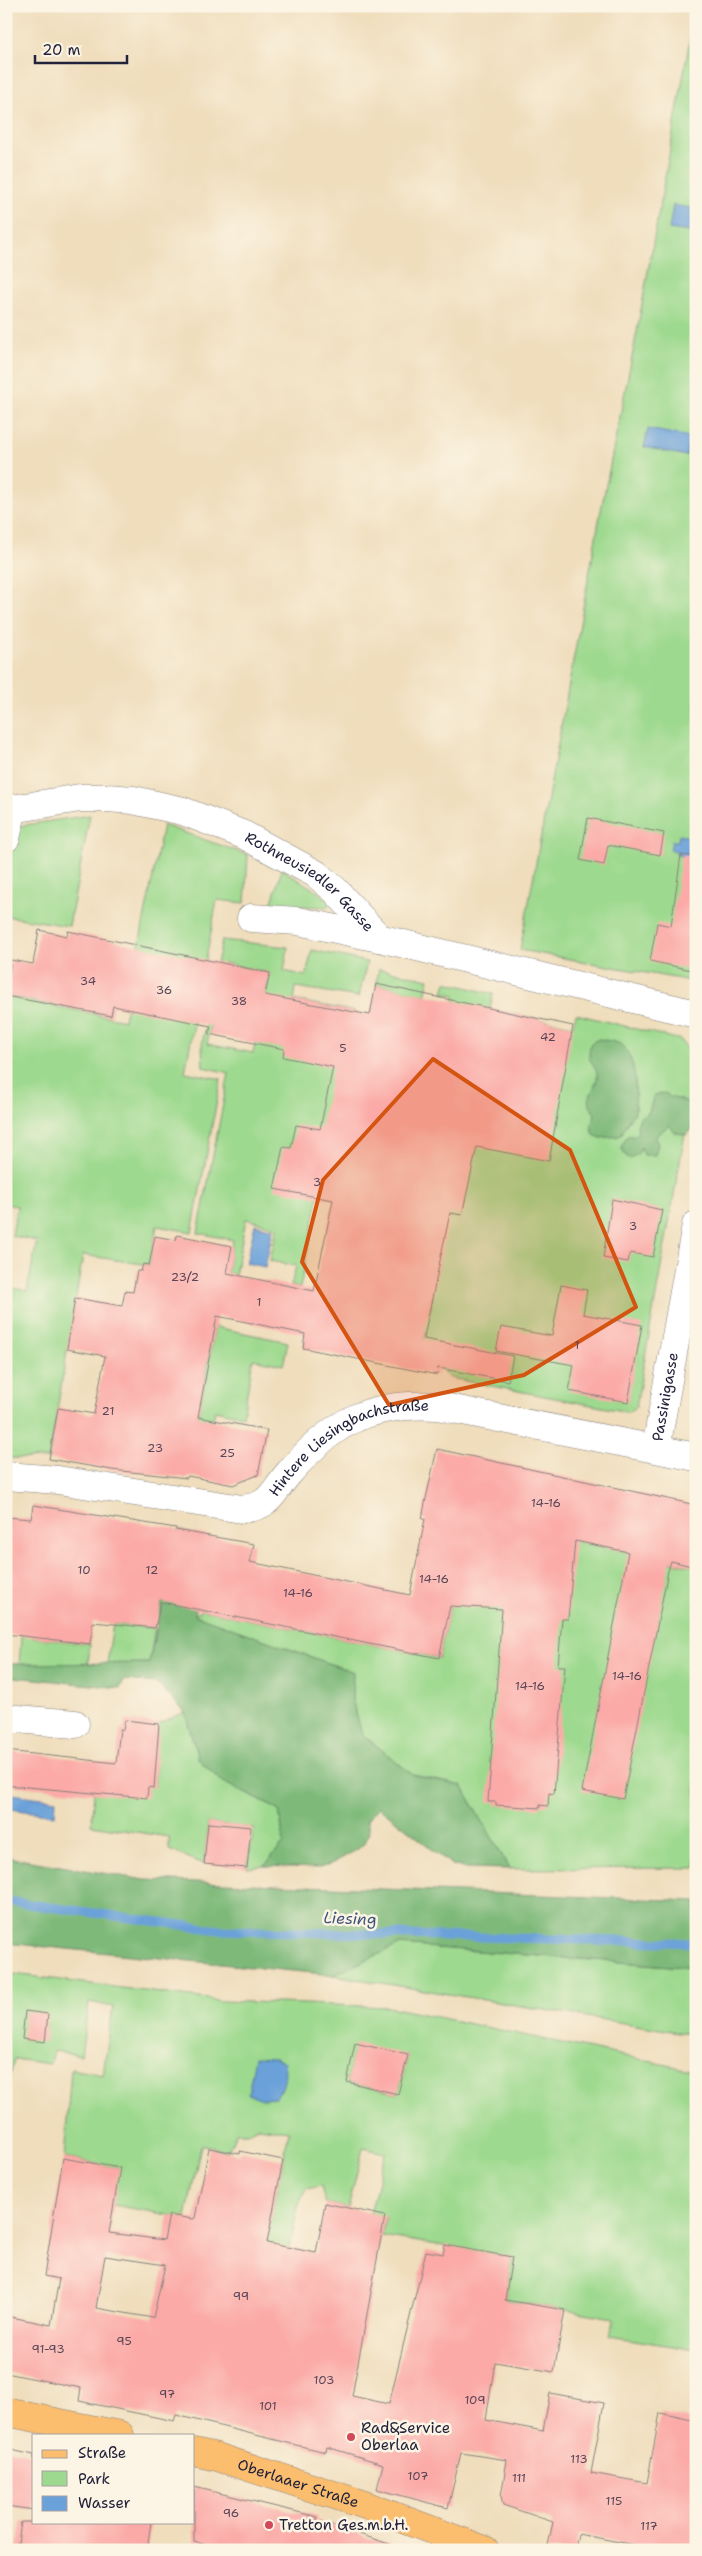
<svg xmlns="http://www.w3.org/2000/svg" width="702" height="2556" font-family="'Shantell Sans',sans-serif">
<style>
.green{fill:#9dd98e;stroke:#607e64;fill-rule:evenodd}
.forest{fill:#7eb979;stroke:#506e5a}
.water{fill:#6ba1d9;stroke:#46628a}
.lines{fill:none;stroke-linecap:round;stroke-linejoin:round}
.stream{stroke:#6ba1d9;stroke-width:9}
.building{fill:#fbaaa7;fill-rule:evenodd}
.minor-casing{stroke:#88807b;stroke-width:29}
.major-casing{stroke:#88807b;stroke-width:29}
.minor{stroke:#fff;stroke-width:28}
.major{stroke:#fbbd6e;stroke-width:28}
.marked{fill:#d45411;fill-opacity:0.2;stroke:#d45411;stroke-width:4;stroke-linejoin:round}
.poi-dot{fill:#d1495b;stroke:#fcf5e5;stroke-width:2}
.labels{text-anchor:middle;stroke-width:5;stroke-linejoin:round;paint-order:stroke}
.number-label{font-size:12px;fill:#584456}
.street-label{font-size:15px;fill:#22223b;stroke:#fcf5e5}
.poi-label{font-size:15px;fill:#22223b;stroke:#fcf5e5;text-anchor:start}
.water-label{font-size:16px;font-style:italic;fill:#3f557a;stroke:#fcf5e5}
</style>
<rect width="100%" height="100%" fill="#fcf5e5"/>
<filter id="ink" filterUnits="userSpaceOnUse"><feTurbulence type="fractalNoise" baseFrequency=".02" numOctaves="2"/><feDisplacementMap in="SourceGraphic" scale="10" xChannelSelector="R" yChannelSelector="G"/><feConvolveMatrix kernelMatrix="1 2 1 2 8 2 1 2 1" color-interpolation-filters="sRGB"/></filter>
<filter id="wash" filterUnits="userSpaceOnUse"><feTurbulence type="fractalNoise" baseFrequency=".0096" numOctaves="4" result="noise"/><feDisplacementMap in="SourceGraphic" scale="20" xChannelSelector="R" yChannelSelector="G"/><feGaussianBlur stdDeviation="1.12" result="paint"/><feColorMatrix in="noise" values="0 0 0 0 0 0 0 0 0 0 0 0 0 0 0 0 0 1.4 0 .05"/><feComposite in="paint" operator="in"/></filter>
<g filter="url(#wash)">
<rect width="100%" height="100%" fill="#efddbb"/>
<path class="green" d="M696,6V982L520,950L601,510L637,332Z
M90,815L69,926L6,916V828Z
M163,825L248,855L245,903L217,900L185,1072L221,1079L192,1232L157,1226L149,1265L83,1255L49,1459L6,1458V1287L27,1291L37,1241L12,1236L17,1206L6,1204V996L124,1020Z
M282,869L327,898L330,903L327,907L271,905Z
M222,940L288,947L284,971L306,976L312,950L367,962L359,997L296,987L294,1000L356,1012L300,1288L291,1286L296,1266L270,1261L277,1227L246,1219L235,1275L227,1273L233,1240L198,1233L229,1073L203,1067L202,1045L212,993L217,994L207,1044L253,1053L270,973L224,963L216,968Z
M379,969L429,979L425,995L376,984Z
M446,982L493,994L490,1009L573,1026L576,1014L681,1040L696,1061V1072L636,1407L628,1412L450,1378L422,1351L426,1332L406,1328L429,1315L433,1296L413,1291L436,1278L440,1258L455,995L443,993Z
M215,1327L288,1342L283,1365L253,1359L243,1416L215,1410L212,1425L197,1423Z
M468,1517L696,1567V1868L510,1869L462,1786L413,1775L362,1734L352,1700L353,1672L195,1615L201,1610L439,1658Z
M25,1585L32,1637L90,1644L88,1664L19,1665Z
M113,1624L155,1628L149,1663L107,1664Z
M185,1712L198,1759L223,1782L279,1810L284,1843L264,1866L247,1868L254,1828L208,1823L204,1864L169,1850V1837L91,1825L95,1781L154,1787L158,1724Z
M399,1945L696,1968V2035L333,1975Z
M6,1973L222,2001L389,2007L696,2071V2350L610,2336L614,2318L505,2300L512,2257L382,2236L385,2217L370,2214L385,2153L363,2148L348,2208L325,2203L321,2186L306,2189L298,2206L277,2310L242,2364L289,2131L258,2127L247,2133H236L228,2151L201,2145L186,2218L113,2205L119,2168L64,2158L71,2069L103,2075L113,2007L89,2002L81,2055L53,2051L50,2064L14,2059L6,2097ZM353,2055H408L398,2094L347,2082Z"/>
<path class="forest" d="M599,1039C605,1040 613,1041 618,1043C638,1052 636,1095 635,1113C627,1119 626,1128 620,1136L601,1138L594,1135C590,1127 592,1124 595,1115C594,1112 591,1108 590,1105C586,1095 599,1085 597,1074C594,1060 585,1063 591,1043Z
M666,1093L670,1097L692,1103L693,1107L691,1131L686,1135L674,1132L670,1125L659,1133L655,1138L658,1144L655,1155H644L641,1147L639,1152L631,1159L626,1156L621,1147L627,1136H635L638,1132L637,1126L640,1117L649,1112L654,1095Z
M178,1530L210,1538L195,1615L353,1672L352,1700L362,1734L413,1775L462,1786L510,1869L464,1868L452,1865L379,1807L367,1820L369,1832L365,1843L351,1853L333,1863L317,1868L264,1866L284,1843L279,1810L223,1782L198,1759L185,1712L157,1683L124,1680L120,1688L6,1676V1664L149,1663Z
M6,1857L145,1880L696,1901V1968L399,1945L333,1975L6,1943Z"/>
<path class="water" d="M673,205L696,209V233L669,229Z
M648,429L690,437L686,456L644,447Z
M679,835L696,838V859L677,855V851L670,850L672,841H678Z
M255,1224L273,1229L265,1267L246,1263Z
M12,1794L56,1800L55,1815L10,1809Z
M255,2057L275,2058L284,2062C286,2076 285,2087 275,2098L263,2099L248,2094Z"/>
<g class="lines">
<path class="stream" d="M6,1901L219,1930L696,1943"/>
</g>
<g id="blocks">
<path class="building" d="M588,818L664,833L660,855L608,845L604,865L580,860Z
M681,855L696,857V971L650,961L657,923L671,926Z
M39,930L67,936L68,931L270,973L265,995L370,1015L376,984L573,1026L549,1161L477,1147L462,1215L450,1213L425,1332L424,1339L513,1356L508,1381L438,1368L437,1375L303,1348L305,1334L217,1316L198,1417L267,1430L258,1475L233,1485L188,1476L187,1478L112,1470L49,1459L58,1408L94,1414L105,1356L67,1349L75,1298L122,1306L125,1291L133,1292L137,1271H141L143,1264L149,1265L155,1236L176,1240L177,1235L232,1246L227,1273L314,1291L333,1200L274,1189L283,1147L291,1148L296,1125L320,1129L333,1067L283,1057L284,1049L209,1034L211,1026L113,1006L111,1016L6,996L11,960L33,964Z
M612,1199L662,1210L653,1257L630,1253L628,1262L603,1258Z
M561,1285L587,1290L583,1314L642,1325L628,1402L569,1391L574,1365L496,1351L501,1327L552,1336Z
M437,1449L696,1505V1567L671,1561L668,1571L623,1799L582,1791L628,1552L575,1541L568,1619H562L558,1666H565L554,1794L549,1793L548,1806L540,1805V1808L496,1805V1802H488L502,1609L450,1606L439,1658L161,1602L155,1628L93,1622L90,1644L6,1634V1517L31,1519L33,1505L176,1528V1530L254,1544L250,1562L410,1595L425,1519H422L425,1503Z
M125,1720L159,1724L154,1788L148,1787L147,1798L6,1785V1751L116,1763L120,1729L123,1730Z
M208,1823L251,1827L247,1868L204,1864Z
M25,2011L48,2014L45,2042L22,2039Z
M355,2043L408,2055L398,2094L347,2082Z
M209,2148L240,2154V2151L283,2160L267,2243L316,2253L325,2203L385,2216L352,2396L389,2404L426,2251L443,2254L445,2245L512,2257L505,2300L565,2310L554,2372L495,2362L486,2420L543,2431L550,2393L604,2403L591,2473L647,2483L660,2413L696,2421V2550H634L635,2545L578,2534L575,2550H547L553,2522L503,2505L501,2496L507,2460L461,2453L448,2508L377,2489L383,2464L327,2447L326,2452L296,2445L176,2415L174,2421L79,2401L81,2388L6,2373V2316L51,2325L59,2279L44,2276L63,2158L120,2168L109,2233L164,2240L169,2215L193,2219L195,2218ZM105,2256L165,2265L153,2318L96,2308Z
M6,2449L34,2455V2510L6,2506Z
M194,2487L318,2517L317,2520L392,2545L391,2550H231L194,2542Z
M21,2522H151L147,2550H17Z"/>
</g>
</g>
<g filter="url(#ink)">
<use href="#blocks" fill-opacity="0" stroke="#88807b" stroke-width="1"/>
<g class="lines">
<g class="minor-casing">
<g id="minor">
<path id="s1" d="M6,810L80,798H107L133,800L183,811L244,835L316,874L335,890L379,938L696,1014"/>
<path d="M6,838L13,808"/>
<path d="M251,918L298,921L379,938"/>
<path id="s2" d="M656,1448L696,1225"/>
<path id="s3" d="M6,1476L58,1480L242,1509C271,1506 271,1494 288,1474C332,1422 369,1402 438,1406L696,1457"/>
<path d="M6,1718L75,1724"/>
</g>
</g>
<g class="major-casing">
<g id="major">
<path d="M6,2412L120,2435"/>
<path id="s4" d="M194,2452L217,2457L365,2505L485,2550"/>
</g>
</g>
<use href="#minor" class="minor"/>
<use href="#major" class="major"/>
</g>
</g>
<path class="marked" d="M433,1059L570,1150L636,1307L524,1375L389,1405L302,1262L323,1180Z"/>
<g class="poi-dot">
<circle cx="351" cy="2437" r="5"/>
<circle cx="269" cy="2525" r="5"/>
</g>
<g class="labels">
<g class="number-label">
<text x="88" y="985">34</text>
<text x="164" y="994">36</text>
<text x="239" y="1005">38</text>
<text x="548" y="1041">42</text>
<text x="343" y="1052">5</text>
<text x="317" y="1186">3</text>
<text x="633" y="1230">3</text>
<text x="185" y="1281">23/2</text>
<text x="259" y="1306">1</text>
<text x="577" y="1349">1</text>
<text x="108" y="1415">21</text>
<text x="155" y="1452">23</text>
<text x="227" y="1457">25</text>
<text x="546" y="1507">14-16</text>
<text x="84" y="1574">10</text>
<text x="152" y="1574">12</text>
<text x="434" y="1583">14-16</text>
<text x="298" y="1597">14-16</text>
<text x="627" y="1680">14-16</text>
<text x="530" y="1690">14-16</text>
<text x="241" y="2300">99</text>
<text x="124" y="2345">95</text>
<text x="48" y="2353">91-93</text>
<text x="324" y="2384">103</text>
<text x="167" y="2398">97</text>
<text x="475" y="2404">109</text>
<text x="268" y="2410">101</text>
<text x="579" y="2463">113</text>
<text x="418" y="2480">107</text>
<text x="519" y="2482">111</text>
<text x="614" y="2505">115</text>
<text x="231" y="2517">96</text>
<text x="649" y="2530">117</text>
</g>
<g class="street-label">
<text dy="5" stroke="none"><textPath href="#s1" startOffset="326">Rothneusiedler Gasse</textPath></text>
<text dy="5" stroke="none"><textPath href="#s2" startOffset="52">Passinigasse</textPath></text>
<text dy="5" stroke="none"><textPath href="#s3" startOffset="368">Hintere Liesingbachstraße</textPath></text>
<text dy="5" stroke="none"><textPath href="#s4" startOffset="109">Oberlaaer Straße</textPath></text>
</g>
<g class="poi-label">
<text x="361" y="2433">Rad&amp;Service<tspan x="361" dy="17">Oberlaa</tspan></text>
<text x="279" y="2530">Tretton Ges.m.b.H.</text>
</g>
<g class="water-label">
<text transform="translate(350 1918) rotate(2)" y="6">Liesing</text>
</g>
</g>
<rect width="702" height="2556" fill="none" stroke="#fcf5e5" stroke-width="25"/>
<rect x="32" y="2434" width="162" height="90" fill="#fcf5e5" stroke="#a5a1a1"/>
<rect x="42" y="2450" width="25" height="8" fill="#fbbd6e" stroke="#a5a1a1"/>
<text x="78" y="2458" font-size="15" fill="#22223b">Straße</text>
<rect x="42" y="2471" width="25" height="15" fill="#9dd98e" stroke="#a5a1a1"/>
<text x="78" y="2484" font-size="15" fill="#22223b">Park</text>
<rect x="42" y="2496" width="25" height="15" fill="#6ba1d9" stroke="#a5a1a1"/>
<text x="78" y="2508" font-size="15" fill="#22223b">Wasser</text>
<path d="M35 55v8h92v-8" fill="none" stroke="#22223b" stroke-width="2.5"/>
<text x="42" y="55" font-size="15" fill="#22223b" stroke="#fcf5e5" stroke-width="4" paint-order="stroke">20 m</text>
</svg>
